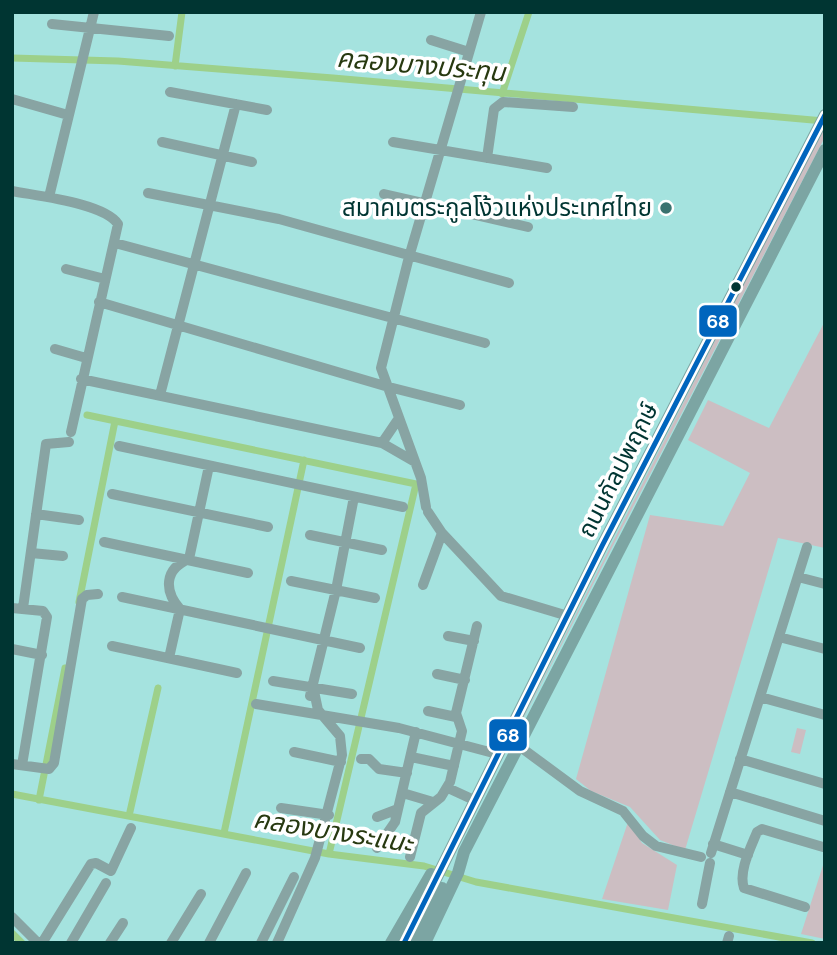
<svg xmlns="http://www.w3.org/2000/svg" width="837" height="955" font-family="Raleway,'Noto Sans Thai',sans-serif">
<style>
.green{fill:#ccbec2}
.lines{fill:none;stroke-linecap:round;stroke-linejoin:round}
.canal{stroke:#9dd08a;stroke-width:7}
.minor{stroke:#88a4a3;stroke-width:10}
.major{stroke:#7ca5a3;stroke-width:12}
.bus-1-casing{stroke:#fff;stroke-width:10}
.bus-1{stroke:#0065bd;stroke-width:5}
.poi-dot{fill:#3a726f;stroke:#fff;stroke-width:2.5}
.bus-dot{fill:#003532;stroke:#fff;stroke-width:2.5}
.labels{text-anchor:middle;stroke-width:7;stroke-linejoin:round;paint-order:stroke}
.poi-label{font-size:24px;fill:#003532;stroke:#fff;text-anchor:end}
.street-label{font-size:24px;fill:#003532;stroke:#fff}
.water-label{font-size:26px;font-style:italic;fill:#273910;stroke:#fff}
.line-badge{stroke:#fff;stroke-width:2.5}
.badge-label{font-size:19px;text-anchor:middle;font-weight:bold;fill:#fff}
</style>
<rect width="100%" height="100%" fill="#a5e3df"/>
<path class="green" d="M825,124V137L505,754Z
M825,321V548L778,538L685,850L660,840L630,807L591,791L576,779L650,515L723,526L750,473L688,440L708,400L769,428Z
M797,728L806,730L800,754L791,752Z
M628,822L642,843L677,865L668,910L602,899Z
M825,859V939L801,934Z"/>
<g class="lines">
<path class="canal" d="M12,58L118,61L333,78L824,121
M175,66L182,12
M502,94L529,12
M87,415L416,484L329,854
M79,602L115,421
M12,794L329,854L424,866L476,882L812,943
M39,800L65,668
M129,816L158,688
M224,833L304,460
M12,933L22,943"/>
<path class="minor" d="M52,24L169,36
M431,40L469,52
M170,92L267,110
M12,99L68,115
M162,142L252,162
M393,142L547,168
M487,158L494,109L503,102L573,107
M12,191C37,196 104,203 118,224L71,432
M148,193L279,219L509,283
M384,194L528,227
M49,197L94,12
M115,243L485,343
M66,269L105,279
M99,302L385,386L460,405
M55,349L86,358
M81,379L382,443L415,462
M160,395L236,104
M382,443L399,418
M119,446L403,507
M112,494L268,527
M426,507L421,478L381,368L409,257L481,12
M428,512L442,533L501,596L568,616
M36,514L79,520
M310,535L382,550
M104,542L248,573
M31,553L63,556
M798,577L825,584
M291,581L375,598
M423,585L442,533
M122,597L360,648
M12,608L43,611L47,617L22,765
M23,608L46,444L69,442
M448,636L474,641
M779,637L825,649
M112,646L237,673
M12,649L42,655
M169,658L180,609C164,591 164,569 189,559L209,466
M437,674L465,680
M273,681L352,694
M310,696L336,590L354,497
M760,697L825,715
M256,704L399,728L497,754
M428,711L456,717
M519,746L580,791L623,811L643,836L656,846L701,857
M294,752L341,762
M416,758L454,766
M361,759H369L379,769L407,773
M740,759L825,784
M12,764L49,769L54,763L82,599L87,595L98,594
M448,788L474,800
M730,792L825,821
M406,794L433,802
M281,808L329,815
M377,817L398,809
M713,844L748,855
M377,848L395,822L416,732
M711,853L807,547
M410,857L421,813L441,797L450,782L462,731L456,713L477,626
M702,904L710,863
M805,907L744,888C738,872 751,847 757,832L762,829L823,847
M12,917L38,943
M42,943L91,864L96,863L111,871L131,828
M71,943L106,883
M110,943L123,923
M171,943L201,894
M209,943L246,873
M261,943L294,877
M277,943L315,858L342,755L340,736L318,710L314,691
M727,943L729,936"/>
<path class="major" d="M391,943L431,874
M404,943L602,546L825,115
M415,943L442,888
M425,943L458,873L464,852L825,150"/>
<g class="bus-1-casing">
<path id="bus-1" d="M404,943L602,546L825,115"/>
</g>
<use href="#bus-1" class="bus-1"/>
</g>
<circle class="poi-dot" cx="666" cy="208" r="7"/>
<circle class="bus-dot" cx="736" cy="287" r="6"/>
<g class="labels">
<g class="poi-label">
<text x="652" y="216">สมาคมตระกูลโง้วแห่งประเทศไทย</text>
</g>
<g class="street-label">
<text transform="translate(618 470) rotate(-63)" y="8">ถนนกัลปพฤกษ์</text>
</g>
<g class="water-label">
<text transform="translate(421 65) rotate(5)" y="9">คลองบางประทุน</text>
<text transform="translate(333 831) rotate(9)" y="9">คลองบางระแนะ</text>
</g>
</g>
<g class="line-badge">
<rect x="698" y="304" width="40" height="34" rx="7" fill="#0065bd"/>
<rect x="488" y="718" width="40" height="34" rx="7" fill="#0065bd"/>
</g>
<g class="badge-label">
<text x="718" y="328">68</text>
<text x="508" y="742">68</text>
</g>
<rect width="837" height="955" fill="none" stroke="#003532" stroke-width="28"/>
</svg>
